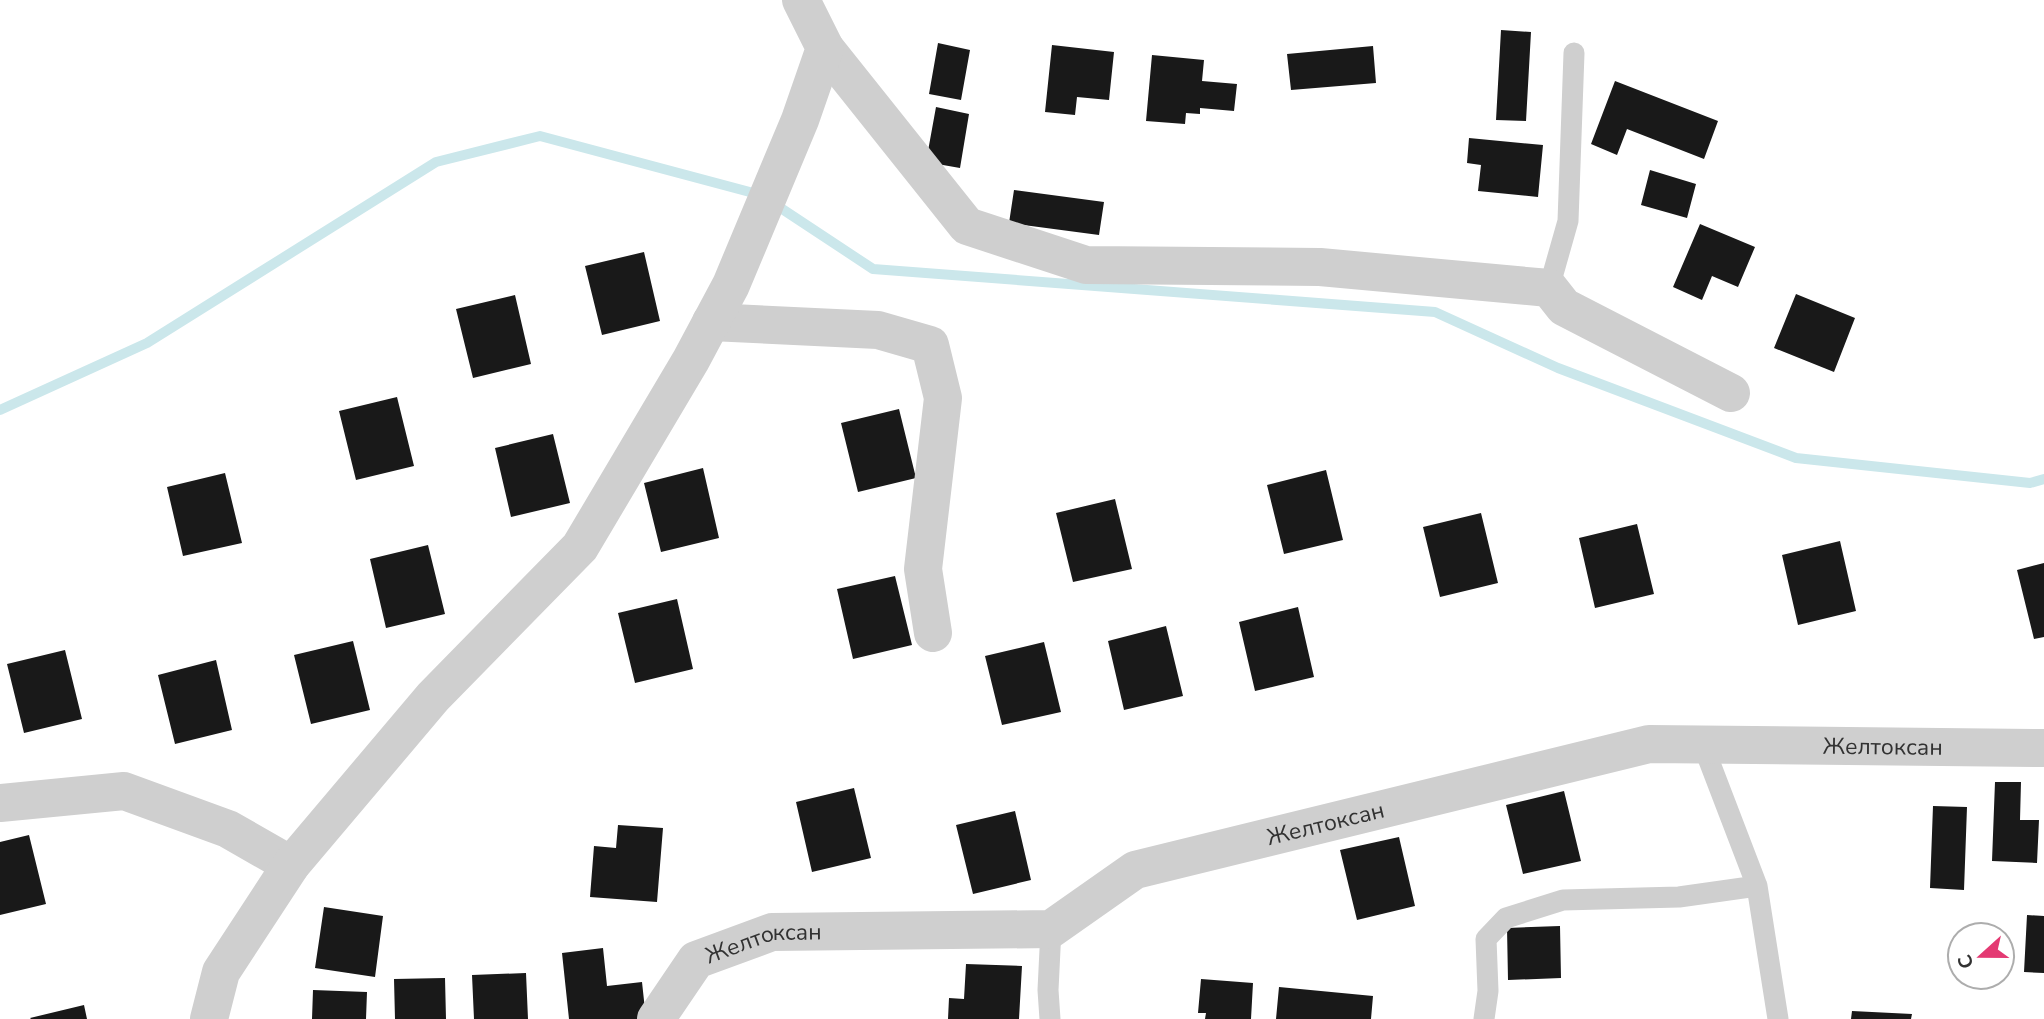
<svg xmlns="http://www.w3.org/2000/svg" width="2044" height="1019" font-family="'Nunito Sans',sans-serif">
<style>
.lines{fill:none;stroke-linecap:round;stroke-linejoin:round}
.stream{stroke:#cbe7eb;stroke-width:10}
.building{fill:#191919}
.lane{stroke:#cfcfcf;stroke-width:21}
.street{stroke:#cfcfcf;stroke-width:38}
.labels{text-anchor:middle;stroke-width:7;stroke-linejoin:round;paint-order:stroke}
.street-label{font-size:23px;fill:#323232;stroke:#fff}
</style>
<rect width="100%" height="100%" fill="#fff"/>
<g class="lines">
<path class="stream" d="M0,410L147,343L436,162L540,136L761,195L873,269L1435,312L1558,368L1796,458L2030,483L2044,479"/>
</g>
<path class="building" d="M1501,30L1531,32L1526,121L1496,120Z
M938,43L970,50L961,100L929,94Z
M1052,45L1114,52L1109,100L1077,97L1075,115L1045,112Z
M1373,46L1376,83L1291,90L1287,54Z
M1152,55L1204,60L1202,81L1237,84L1234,111L1200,108V114L1186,113L1185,124L1146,121Z
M1615,81L1718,121L1704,159L1627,129L1617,155L1591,144Z
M936,107L969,114L960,168L926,162Z
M1469,138L1543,145L1538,197L1478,191L1481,165L1467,163Z
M1650,170L1696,184L1687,218L1641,205Z
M1014,190L1104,202L1099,235L1009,223Z
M1700,224L1755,247L1738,287L1712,276L1702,300L1673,287Z
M644,252L660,321L602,335L585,266Z
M1796,294L1855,318L1834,372L1774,348Z
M515,295L531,364L473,378L456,309Z
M397,397L414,466L356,480L339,411Z
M899,409L916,478L858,492L841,423Z
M553,434L570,503L511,517L495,448Z
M703,468L719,538L661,552L644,483Z
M1326,470L1343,540L1284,554L1267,485Z
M225,473L242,543L183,556L167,487Z
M1115,499L1132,569L1073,582L1056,513Z
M1481,513L1498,583L1440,597L1423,527Z
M1637,524L1654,594L1595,608L1579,538Z
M1840,541L1856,611L1798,625L1782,555Z
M428,545L445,614L386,628L370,559Z
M2044,563V637L2034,639L2017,570Z
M895,576L912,645L853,659L837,589Z
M677,599L693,669L635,683L618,613Z
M1298,607L1314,677L1255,691L1239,622Z
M1166,626L1183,696L1124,710L1108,641Z
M353,641L370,710L311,724L294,655Z
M1044,642L1061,712L1002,725L985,656Z
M65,650L82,719L24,733L7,664Z
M216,660L232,730L175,744L158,675Z
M1995,782H2021L2020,820H2039L2037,863L1992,861Z
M854,788L871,858L812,872L796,802Z
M1564,791L1581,861L1523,874L1506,805Z
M1933,806L1967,807L1964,890L1930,888Z
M1015,811L1031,880L973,894L956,825Z
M618,825L663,828L657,902L590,897L594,846L616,848Z
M29,835L46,904L0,915V842Z
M1399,837L1415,906L1357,920L1340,850Z
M324,907L383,916L375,977L315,968Z
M2027,915L2044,916V973L2024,972Z
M1560,926L1561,978L1508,980L1507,928Z
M603,948L607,986L642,982L646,1019H569L562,953Z
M966,964L1022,966L1019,1019H948L949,998L964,999Z
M526,973L528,1019H474L472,975Z
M445,978L446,1019H395L394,979Z
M1201,979L1253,983L1251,1019H1205L1206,1013H1198Z
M1279,987L1373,996L1371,1019H1276Z
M313,990L367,992L366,1019H312Z
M84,1005L87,1019H31L30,1018Z
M1852,1011L1912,1014L1911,1019H1851Z"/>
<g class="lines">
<path class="lane" d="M1549,288L1568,221L1574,53
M1703,745L1757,886L1778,1019
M1050,1019L1048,990L1051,929
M1484,1019L1488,991L1486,939L1506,918L1563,900L1679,897L1757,886"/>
<g class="street">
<path d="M825,48L967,226L1086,265L1320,267L1549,288L1564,307L1731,393"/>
<path d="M711,322L878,330L930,345L943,398L923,569L933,633"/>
<path d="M0,803L124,791L228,829L291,865"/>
<path d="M209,1019L221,972L291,865L433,697L580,547L691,360L731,285L800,120L825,48L801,0"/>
<path id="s1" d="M656,1019L696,960L772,932L1051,929L1135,870L1649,744L2044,748"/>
</g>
</g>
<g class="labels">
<g class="street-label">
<text dy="8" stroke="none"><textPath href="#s1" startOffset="1297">Желтоксан</textPath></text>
<text dy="8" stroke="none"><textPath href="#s1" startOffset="730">Желтоксан</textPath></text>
<text dy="8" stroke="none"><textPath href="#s1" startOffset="142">Желтоксан</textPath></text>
</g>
</g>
<g transform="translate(1981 956) rotate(249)"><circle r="33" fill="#ffffff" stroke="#adadad" stroke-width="2"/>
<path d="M0-5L12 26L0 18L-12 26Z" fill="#e43a73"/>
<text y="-10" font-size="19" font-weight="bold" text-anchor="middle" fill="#323232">С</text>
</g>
</svg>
